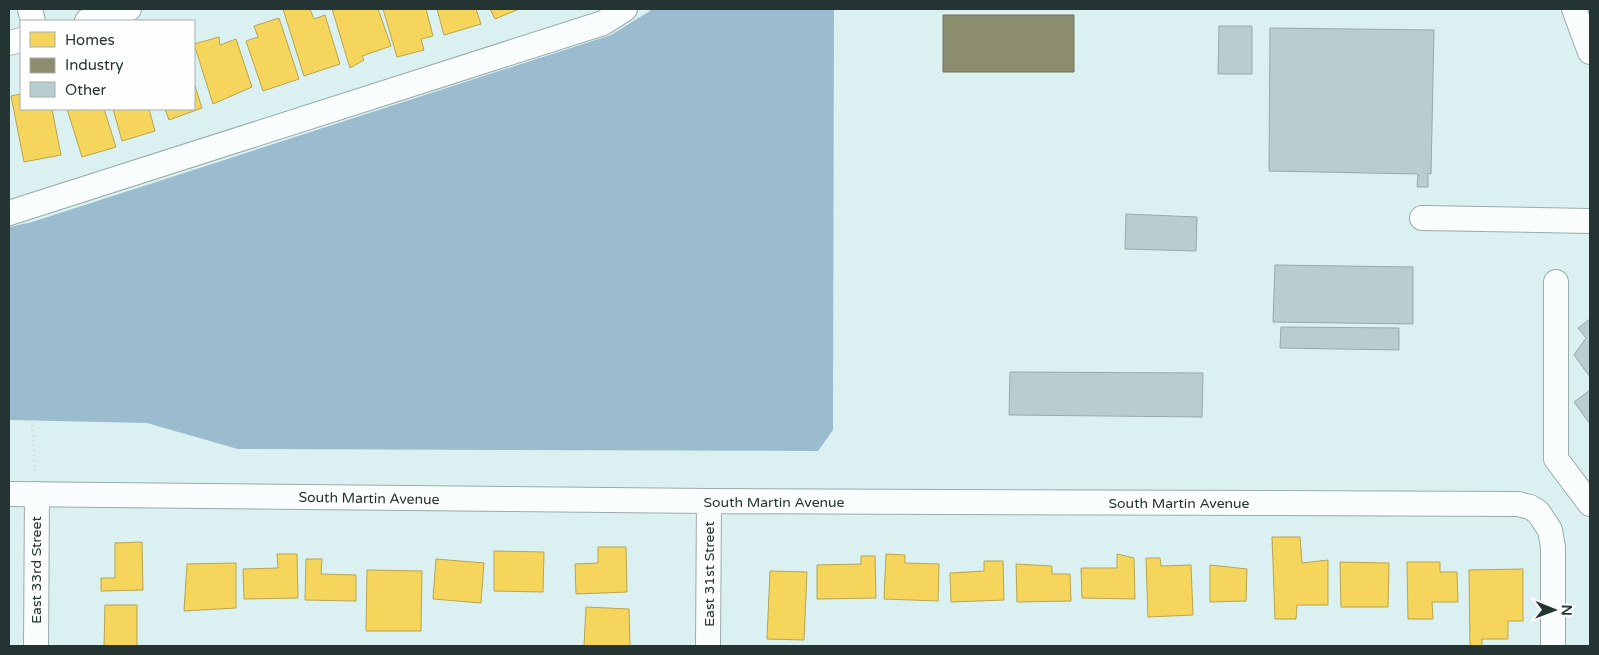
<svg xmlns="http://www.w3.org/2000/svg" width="1599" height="655" font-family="'Varela Round',sans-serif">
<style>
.water{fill:#9bbccf}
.homes{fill:#f6d55c;stroke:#b7a550}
.industry{fill:#8c8c6e;stroke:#6c725c}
.building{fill:#b9cdd0;stroke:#98a9ab}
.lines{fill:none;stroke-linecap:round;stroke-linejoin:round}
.minor-casing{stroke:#9aabab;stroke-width:26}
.path{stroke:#cfd6d6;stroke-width:3;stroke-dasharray:1 4;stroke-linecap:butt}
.minor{stroke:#fafdfd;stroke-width:24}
.labels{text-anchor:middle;stroke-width:5;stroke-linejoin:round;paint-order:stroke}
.street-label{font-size:14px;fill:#233433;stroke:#fefefe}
</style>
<rect width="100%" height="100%" fill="#dbf1f1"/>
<path class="water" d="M653,9H834L833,430L818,451L238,449L147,423L9,420V227L32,222L611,35Z"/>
<path class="homes" d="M283,9H310L314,19L325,15L340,64L304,76Z
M332,9H378L391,46L362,56L364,60L350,68Z
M383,9H426L433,36L421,39L424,50L397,57Z
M437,9H476L481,24L444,35Z
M490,9H519L495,19Z
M279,18L299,79L263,91L246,41L258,37L254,26Z
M219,37L220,45L236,39L252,87L213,104L194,44Z
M194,83L202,108L169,120L165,109H194Z
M21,94V109H52L61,155L24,162L11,96Z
M67,109H104L116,147L82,157Z
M113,109H149L155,131L122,141Z
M1272,537H1300L1302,563L1328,560V605H1297L1296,619H1275Z
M142,542L143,590L101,591V578H115V543Z
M598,547H626L627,592L576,594L575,564L598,563Z
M494,551L544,552L543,592L494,591Z
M277,554H297L298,598L244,599L243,569L278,568Z
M886,554L905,555V563L939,564L938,601L884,599Z
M1117,554L1134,558L1135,599L1082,598L1081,568H1117Z
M861,556H875L876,598L817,599V565L861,564Z
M1146,558H1160L1161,566L1191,565L1193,615L1148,617Z
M306,559H322L321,574L356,575V601L305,600Z
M436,559L484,563L481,603L433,599Z
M984,561H1003L1004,600L951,602L950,573L984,571Z
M1340,562L1389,563L1388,607H1341Z
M1407,562H1440V572H1457L1458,602H1432L1433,619H1408Z
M236,563V608L184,611L187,564Z
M1016,564L1052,566V574H1070L1071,601L1017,602Z
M1210,565L1247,569L1246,601L1210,602Z
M1523,569V621H1508V639H1482V646H1470L1469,570Z
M367,570L422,571L421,631H366Z
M770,571L807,572L804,640L767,639Z
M105,605H137V646H104Z
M586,607L629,609L630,646H584Z"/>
<path class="industry" d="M943,15H1074V72H943Z"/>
<path class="building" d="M1219,26H1252V74H1218Z
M1270,28L1434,30L1431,174L1428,173V187H1417L1418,174L1269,171Z
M1126,214L1197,217L1196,251L1125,249Z
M1275,265L1413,267V324L1273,322Z
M1590,319V377L1574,355L1586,338L1578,328Z
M1281,327L1399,328V350L1280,348Z
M1010,372L1203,373L1202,417L1009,415Z
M1590,390V424L1574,402Z"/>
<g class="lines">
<g class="minor-casing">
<path id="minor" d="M30,9L33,21
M1574,9L1590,52
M87,21L129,9
M9,43L21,40
M9,213L603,23L625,9
M1422,218L1590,221
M1556,282V459L1590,504
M9,494L709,501L1518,504L1530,507L1538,512L1550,530L1553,547V646
M36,646L37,494
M708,646L709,501"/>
</g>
<path class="path" d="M32,420L35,471"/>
<use href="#minor" class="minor"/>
</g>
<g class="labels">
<g class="street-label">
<text transform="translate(369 498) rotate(1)" y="5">South Martin Avenue</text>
<text x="774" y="507">South Martin Avenue</text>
<text x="1179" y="508">South Martin Avenue</text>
<text transform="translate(36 570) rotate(-90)" y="5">East 33rd Street</text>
<text transform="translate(709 574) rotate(-90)" y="5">East 31st Street</text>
</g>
</g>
<rect width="1599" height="655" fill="none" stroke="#233433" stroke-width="20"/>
<rect x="20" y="20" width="175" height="90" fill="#fefefe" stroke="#a6adad"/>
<rect x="30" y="32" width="25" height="15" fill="#f6d55c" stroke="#a6adad"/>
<text x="65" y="45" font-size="15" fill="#233433">Homes</text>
<rect x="30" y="58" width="25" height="15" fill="#8c8c6e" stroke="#a6adad"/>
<text x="65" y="70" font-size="15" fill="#233433">Industry</text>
<rect x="30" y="82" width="25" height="15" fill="#b9cdd0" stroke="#a6adad"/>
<text x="65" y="95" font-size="15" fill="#233433">Other</text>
<g transform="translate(1554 610) rotate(91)" stroke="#fefefe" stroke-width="4" paint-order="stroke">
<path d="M0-4L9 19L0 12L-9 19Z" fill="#233433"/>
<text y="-8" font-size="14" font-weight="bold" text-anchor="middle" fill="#233433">N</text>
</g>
</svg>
